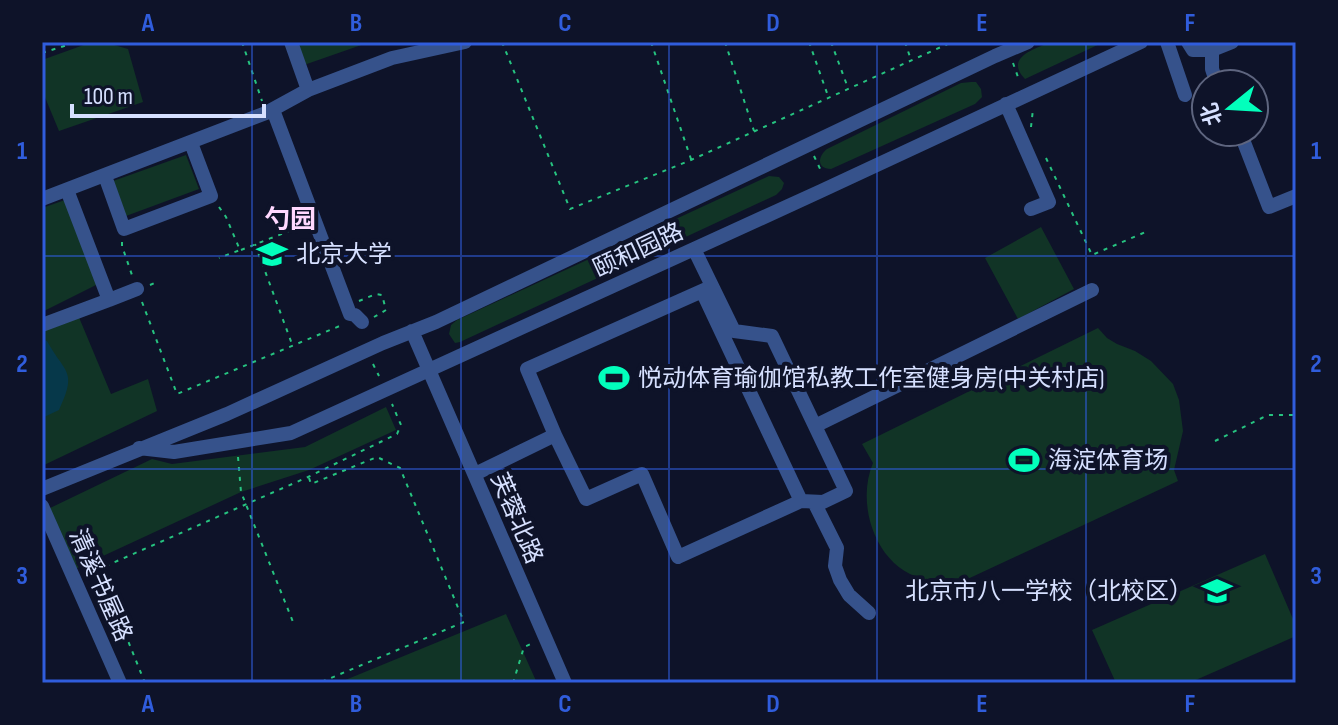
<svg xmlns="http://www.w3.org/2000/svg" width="1338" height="725" font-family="'Sofia Sans Condensed','Noto Sans SC',sans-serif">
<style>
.green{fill:#113426}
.water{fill:#06384a}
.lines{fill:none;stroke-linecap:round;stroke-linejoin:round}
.path{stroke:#26c380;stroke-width:2;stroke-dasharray:4 6;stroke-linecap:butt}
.minor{stroke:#36528b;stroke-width:14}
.grid{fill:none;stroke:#305ddc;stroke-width:2;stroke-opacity:0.55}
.labels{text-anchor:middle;stroke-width:8;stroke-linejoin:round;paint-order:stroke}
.street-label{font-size:24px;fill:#d6e0ff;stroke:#0e1329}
.poi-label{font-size:24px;fill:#d6e0ff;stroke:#0e1329;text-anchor:start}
.neighbourhood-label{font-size:26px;font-weight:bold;fill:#ffd8ff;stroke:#0e1329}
.neatline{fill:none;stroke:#305ddc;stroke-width:3}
.grid-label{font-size:26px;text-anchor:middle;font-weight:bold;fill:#305ddc}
</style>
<rect width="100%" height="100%" fill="#0e1329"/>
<path class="green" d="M92,42H104L128,49L143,102L59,131L42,90V60Z
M296,42H370L304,65Z
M1051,42H1104L1025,79C1004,57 1035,49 1051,42Z
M971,82H976L981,89L982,97L975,104L831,169C816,169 818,156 827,149L961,83Z
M186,155L199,189L126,216L113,181Z
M769,176L779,177L784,183L782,189L776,195L460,342L455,343L449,334L451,325L457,320Z
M65,200L98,284L42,312V208Z
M1041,227L1074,289L1018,319L985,258Z
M42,313L47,329L78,315L111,394L148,379L157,411L42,466Z
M1098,328L1107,338L1117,344L1135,351L1151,361L1173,384L1179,400L1183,431L1174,470L1178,481L944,590L939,580C882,582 853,510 873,463L862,444Z
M386,407L396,430L309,470L241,492L75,569L48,509L152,459L172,464L305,447Z
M1265,554L1296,626V636L1189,683H1116L1092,630Z
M506,614L537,683H338Z"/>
<path class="water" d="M42,339L47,341C65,374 78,370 59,410L42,418Z"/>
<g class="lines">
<path class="path" d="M123,42H130
M242,42L262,101
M502,42L570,209L691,160L952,42
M651,42L691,159
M725,42L754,131
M809,42L828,96
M831,42L848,88
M905,42L911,60
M42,53L77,42
M1013,63L1019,80
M1031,127L1033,109
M814,156L822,173
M1046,158L1092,255L1148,231
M219,207L226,217L240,250L219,258
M122,242V246L133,278
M255,244L292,344
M241,250L302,226
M150,285L159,281
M359,301L376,294L382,295L386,310L374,317
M142,302L177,394L342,325
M373,364L379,376
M1215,441L1268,415H1296
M238,457L241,492L293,622
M309,478L311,484L377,457L400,468L464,622L319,683
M145,683L99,569L308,477L397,434L401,425L392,404
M513,683L524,647L533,643"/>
<path class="minor" d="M291,42L308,90
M1167,42L1185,95
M1188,42L1193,50H1212L1232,42
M1212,50V69L1217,84
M1006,104L1049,202L1031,209
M273,110L350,314L355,315L362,322
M1240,132L1269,207L1296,196
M105,176L124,229L211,196L191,143
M67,190L109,300L137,289
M42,199L266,113L308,90L392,58L465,42
M702,291L801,501
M42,325L109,300
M412,331L565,683
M817,425L1092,290
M555,435L527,369L711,287
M139,448L174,452L291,433L821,191L1141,42
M475,474L555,435L586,499L642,474L678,557L801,501L823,502L846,491L772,336L734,331L694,249
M42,489L227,414L383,343L436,322L995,56L1028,42
M814,502L837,548L835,566L840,580L849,595L869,613
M42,506L120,683"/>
</g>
<path class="grid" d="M252,42V683M461,42V683M669,42V683M877,42V683M1086,42V683M42,256H1296M42,469H1296"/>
<defs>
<g id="university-bare" transform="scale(2.4)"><path d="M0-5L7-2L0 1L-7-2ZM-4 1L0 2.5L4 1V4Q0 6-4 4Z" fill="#02ffbc" stroke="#0e1329" stroke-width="2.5" paint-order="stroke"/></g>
<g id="stadium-bare" transform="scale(2.4)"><path d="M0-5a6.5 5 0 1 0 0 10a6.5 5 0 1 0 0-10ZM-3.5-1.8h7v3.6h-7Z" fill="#02ffbc" stroke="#0e1329" stroke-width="2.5" paint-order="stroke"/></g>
<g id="school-bare" transform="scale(2.4)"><path d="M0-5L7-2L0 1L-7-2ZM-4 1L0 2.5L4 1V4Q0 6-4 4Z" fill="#02ffbc" stroke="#0e1329" stroke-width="2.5" paint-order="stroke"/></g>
</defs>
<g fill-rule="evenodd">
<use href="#university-bare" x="272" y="254"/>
<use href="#stadium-bare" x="614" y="378"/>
<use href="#stadium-bare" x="1024" y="460"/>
<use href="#school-bare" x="1217" y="591"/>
</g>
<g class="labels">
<g class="street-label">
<text transform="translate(638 250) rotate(-25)" y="8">颐和园路</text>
<text transform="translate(517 518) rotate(67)" y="8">芙蓉北路</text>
<text transform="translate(101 585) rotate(66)" y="8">清溪书屋路</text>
</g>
<g class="poi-label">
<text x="296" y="262">北京大学</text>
<text x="638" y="386">悦动体育瑜伽馆私教工作室健身房(中关村店)</text>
<text x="1048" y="468">海淀体育场</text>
<text x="1193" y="599" text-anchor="end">北京市八一学校（北校区）</text>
</g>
<g class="neighbourhood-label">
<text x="290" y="228">勺园</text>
</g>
</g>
<rect width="1338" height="725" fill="none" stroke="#0e1329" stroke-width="88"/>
<g transform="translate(1230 108) rotate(252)"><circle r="38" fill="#0e1329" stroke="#5e657f" stroke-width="2"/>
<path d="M0-6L14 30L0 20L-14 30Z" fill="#02ffbc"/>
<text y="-12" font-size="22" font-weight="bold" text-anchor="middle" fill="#d6e0ff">北</text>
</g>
<path d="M72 104v12h192v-12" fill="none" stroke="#d6e0ff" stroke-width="4"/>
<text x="84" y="104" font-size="24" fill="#d6e0ff" stroke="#0e1329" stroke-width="6" paint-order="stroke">100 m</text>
<rect x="44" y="44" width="1250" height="637" class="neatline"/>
<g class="grid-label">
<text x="148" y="31">A</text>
<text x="356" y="31">B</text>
<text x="565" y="31">C</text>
<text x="773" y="31">D</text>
<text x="982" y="31">E</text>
<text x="1190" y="31">F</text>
<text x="22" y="159">1</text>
<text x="1316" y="159">1</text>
<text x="22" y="372">2</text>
<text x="1316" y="372">2</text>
<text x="22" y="584">3</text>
<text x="1316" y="584">3</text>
<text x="148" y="712">A</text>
<text x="356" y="712">B</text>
<text x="565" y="712">C</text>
<text x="773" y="712">D</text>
<text x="982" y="712">E</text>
<text x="1190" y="712">F</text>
</g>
</svg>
